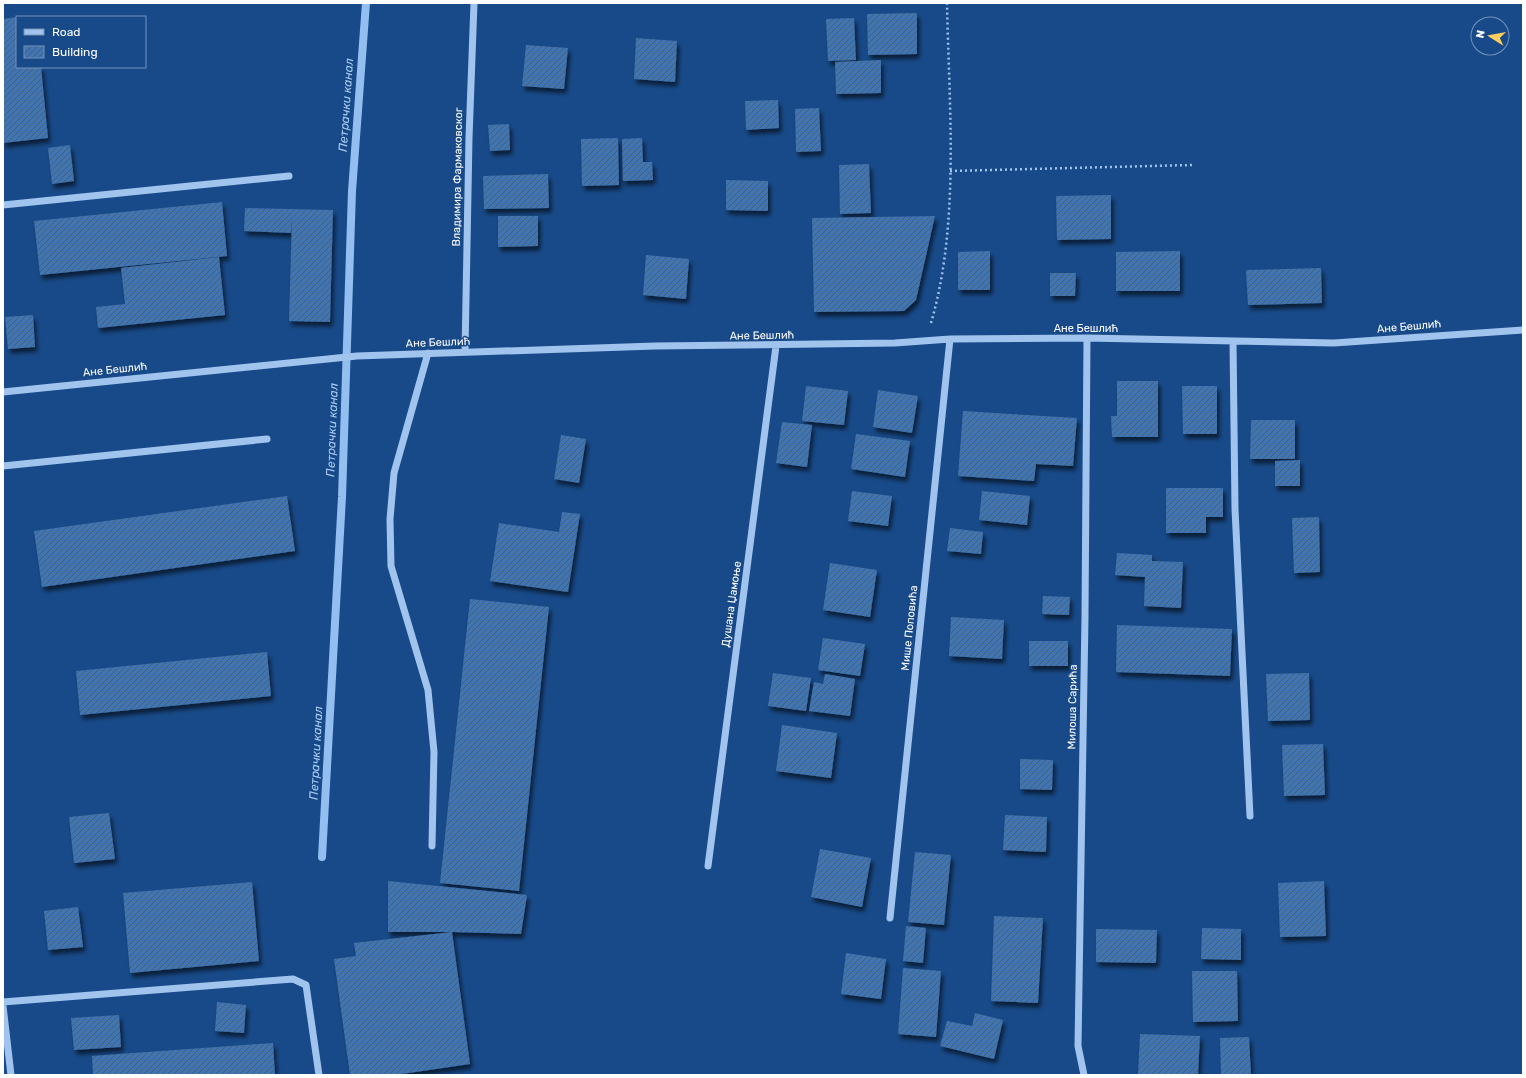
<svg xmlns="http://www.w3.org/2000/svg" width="1526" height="1078" font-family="Rubik,sans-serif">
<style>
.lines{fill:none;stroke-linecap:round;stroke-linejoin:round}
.stream{stroke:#92bff0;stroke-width:8}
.building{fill:url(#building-hatch);filter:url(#shadow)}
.path{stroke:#a0c4ee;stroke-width:2.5;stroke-dasharray:2 3;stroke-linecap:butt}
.minor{stroke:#a0c4ee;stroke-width:7}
.labels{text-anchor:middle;stroke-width:3;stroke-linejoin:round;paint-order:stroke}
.street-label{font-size:11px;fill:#fff;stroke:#184a89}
.water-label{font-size:12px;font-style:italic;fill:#accef5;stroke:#184a89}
</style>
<defs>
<pattern id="building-hatch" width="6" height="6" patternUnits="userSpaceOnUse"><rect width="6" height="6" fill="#4074b2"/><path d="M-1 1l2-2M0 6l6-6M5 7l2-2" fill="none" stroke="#475e7a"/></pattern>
<filter id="shadow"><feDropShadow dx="2.5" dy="4.5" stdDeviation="2" flood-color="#0009"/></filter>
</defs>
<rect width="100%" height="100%" fill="#184a89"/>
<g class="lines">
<path class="stream" d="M322,857L342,497L352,191L366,3"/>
</g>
<path class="building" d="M917,13V54L868,55L867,14Z
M17,17V67H41L48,138L3,143V19Z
M854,18L856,60L828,61L826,19Z
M636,38L677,41L675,82L634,79Z
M526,45L568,48L564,89L522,86Z
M881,60V93L836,94L835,62Z
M778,100L779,128L746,130L745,101Z
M819,108L821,151L796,152L795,109Z
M509,124L510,150L490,151L488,125Z
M618,138L619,185L582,186L581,139Z
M642,138L643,162H652L653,180L623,181L622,139Z
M70,145L74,181L52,184L48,148Z
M869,164L871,213L840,214L839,165Z
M548,174L549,208L484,209L483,176Z
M726,180L768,181V211L726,210Z
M1111,195V239L1057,240L1056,196Z
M222,202L227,256L40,275L34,221Z
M245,208L333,210L330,322L289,321L292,216L291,233L244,231Z
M498,216H538V246L498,247Z
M935,216L916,300L904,311L814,312L812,218Z
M990,251V290H958V252Z
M1180,251V291H1116V252Z
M646,255L689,259L686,299L643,295Z
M219,257L225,315L98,328L96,307L125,304L121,268Z
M1321,268L1322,303L1248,305L1246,270Z
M1050,273H1076L1075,296H1050Z
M33,315L35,347L8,349L5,317Z
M1117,381H1158V437H1112L1111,416H1117Z
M806,386L848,391L844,425L802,421Z
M1182,386H1217V434H1183Z
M878,390L918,396L912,433L873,427Z
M963,411L1077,418L1073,466L1036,464L1034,481L958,476Z
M1251,420H1295V459H1250Z
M782,422L812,425L807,467L776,463Z
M856,434L910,441L905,477L851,469Z
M561,435L586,439L579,483L554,479Z
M1300,460V486H1275V461Z
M1166,488H1223V517H1206V533H1166Z
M852,491L892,496L888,526L848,521Z
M982,491L1030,496L1027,525L979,520Z
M287,496L295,551L42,587L34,531Z
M562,512L580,514L568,592L490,581L499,523L559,532Z
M1319,517L1320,572L1294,573L1292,518Z
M950,528L983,532L981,554L947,551Z
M1117,553L1152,555V561L1183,562L1181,608L1144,606L1145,577L1115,575Z
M830,563L877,570L870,617L823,610Z
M1043,596L1070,597L1069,615L1042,614Z
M470,599L549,607L519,891L440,883Z
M951,617L1004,620L1002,659L949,656Z
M1117,625L1232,629L1230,676L1116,672Z
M823,638L865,644L860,676L818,670Z
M1029,641H1068V666H1029Z
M267,652L271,696L80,715L76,671Z
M773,673L811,678L806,711L768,706Z
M1309,673L1310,720L1268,721L1266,674Z
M825,674L855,679L850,716L809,711L814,682L823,684Z
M782,725L837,733L831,778L776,771Z
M1323,744L1325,795L1284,796L1282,745Z
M1020,759L1053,760L1052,790L1020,789Z
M109,813L115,859L74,863L69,817Z
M1005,815L1047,817L1046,852L1003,850Z
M820,849L871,858L862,907L811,897Z
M915,852L951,855L944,925L908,922Z
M388,881L527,895L521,934L452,932L470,1064L395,1075H350L334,959L356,956L354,943L452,932H388Z
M1324,881L1326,936L1280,937L1278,883Z
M252,882L259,961L130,973L123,893Z
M78,907L83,947L48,950L44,911Z
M994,916L1043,918L1038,1003L991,1001Z
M906,926L926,928L923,963L903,961Z
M1202,928L1241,929V960L1201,959Z
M1096,929L1157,930L1156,963L1096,962Z
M846,953L886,959L881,999L841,994Z
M903,968L941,971L936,1037L898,1034Z
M1192,971H1237L1238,1021L1193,1022Z
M217,1002L246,1005L244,1033L215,1031Z
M975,1013L1003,1020L994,1059L940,1046L947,1021L972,1026Z
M119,1015L121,1047L74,1050L71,1018Z
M1140,1034L1200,1036L1198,1075H1138Z
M1249,1037L1251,1075H1221L1220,1038Z
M273,1043L275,1075H93L92,1056Z"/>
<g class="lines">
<path class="path" d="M950,171L1192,165
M931,323C960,224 949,106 947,3"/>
<path class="minor" d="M3,205L289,176
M1233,341L1235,509L1250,816
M465,352L469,138L474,3
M428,353L394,473L390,519L391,566L428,690L434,752L432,846
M3,392L357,356L655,346L895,343L950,339L1087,338L1334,343L1523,330
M3,466L267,439
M708,866L776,346
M890,918L950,339
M3,1002L293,979L306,985L319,1075
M3,1006L11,1075
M1084,1075L1078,1046L1085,617L1087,338"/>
</g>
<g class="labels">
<g class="street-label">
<text transform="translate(457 177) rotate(-89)" y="4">Владимира Фармаковског</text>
<text transform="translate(1409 326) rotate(-5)" y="4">Ане Бешлић</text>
<text x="1086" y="332">Ане Бешлић</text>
<text transform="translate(762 335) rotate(-1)" y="4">Ане Бешлић</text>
<text transform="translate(438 342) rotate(-2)" y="4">Ане Бешлић</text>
<text transform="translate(115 369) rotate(-6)" y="4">Ане Бешлић</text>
<text transform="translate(731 604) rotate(-82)" y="4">Душана Џамоње</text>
<text transform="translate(909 628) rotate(-84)" y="4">Мише Поповића</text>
<text transform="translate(1072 707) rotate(-89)" y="4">Милоша Сарића</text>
</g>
<g class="water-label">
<text transform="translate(346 105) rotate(-86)" y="4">Петрачки канал</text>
<text transform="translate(332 430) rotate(-88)" y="4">Петрачки канал</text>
<text transform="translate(316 753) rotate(-87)" y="4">Петрачки канал</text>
</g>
</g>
<rect width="1526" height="1078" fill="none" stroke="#ffffff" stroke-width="8"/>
<rect x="16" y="16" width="130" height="52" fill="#184a89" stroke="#7492b8"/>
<rect x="24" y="29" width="20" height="6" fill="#a0c4ee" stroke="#7492b8"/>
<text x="52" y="36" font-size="12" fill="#ffffff">Road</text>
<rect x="24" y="46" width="20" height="12" fill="url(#building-hatch)" stroke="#7492b8"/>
<text x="52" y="56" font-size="12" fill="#ffffff">Building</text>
<g transform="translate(1490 36) rotate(281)"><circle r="19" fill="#184a89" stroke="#7492b8"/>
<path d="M0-3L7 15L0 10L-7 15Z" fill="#ffce5d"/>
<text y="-6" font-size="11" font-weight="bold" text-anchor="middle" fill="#ffffff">N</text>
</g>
</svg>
